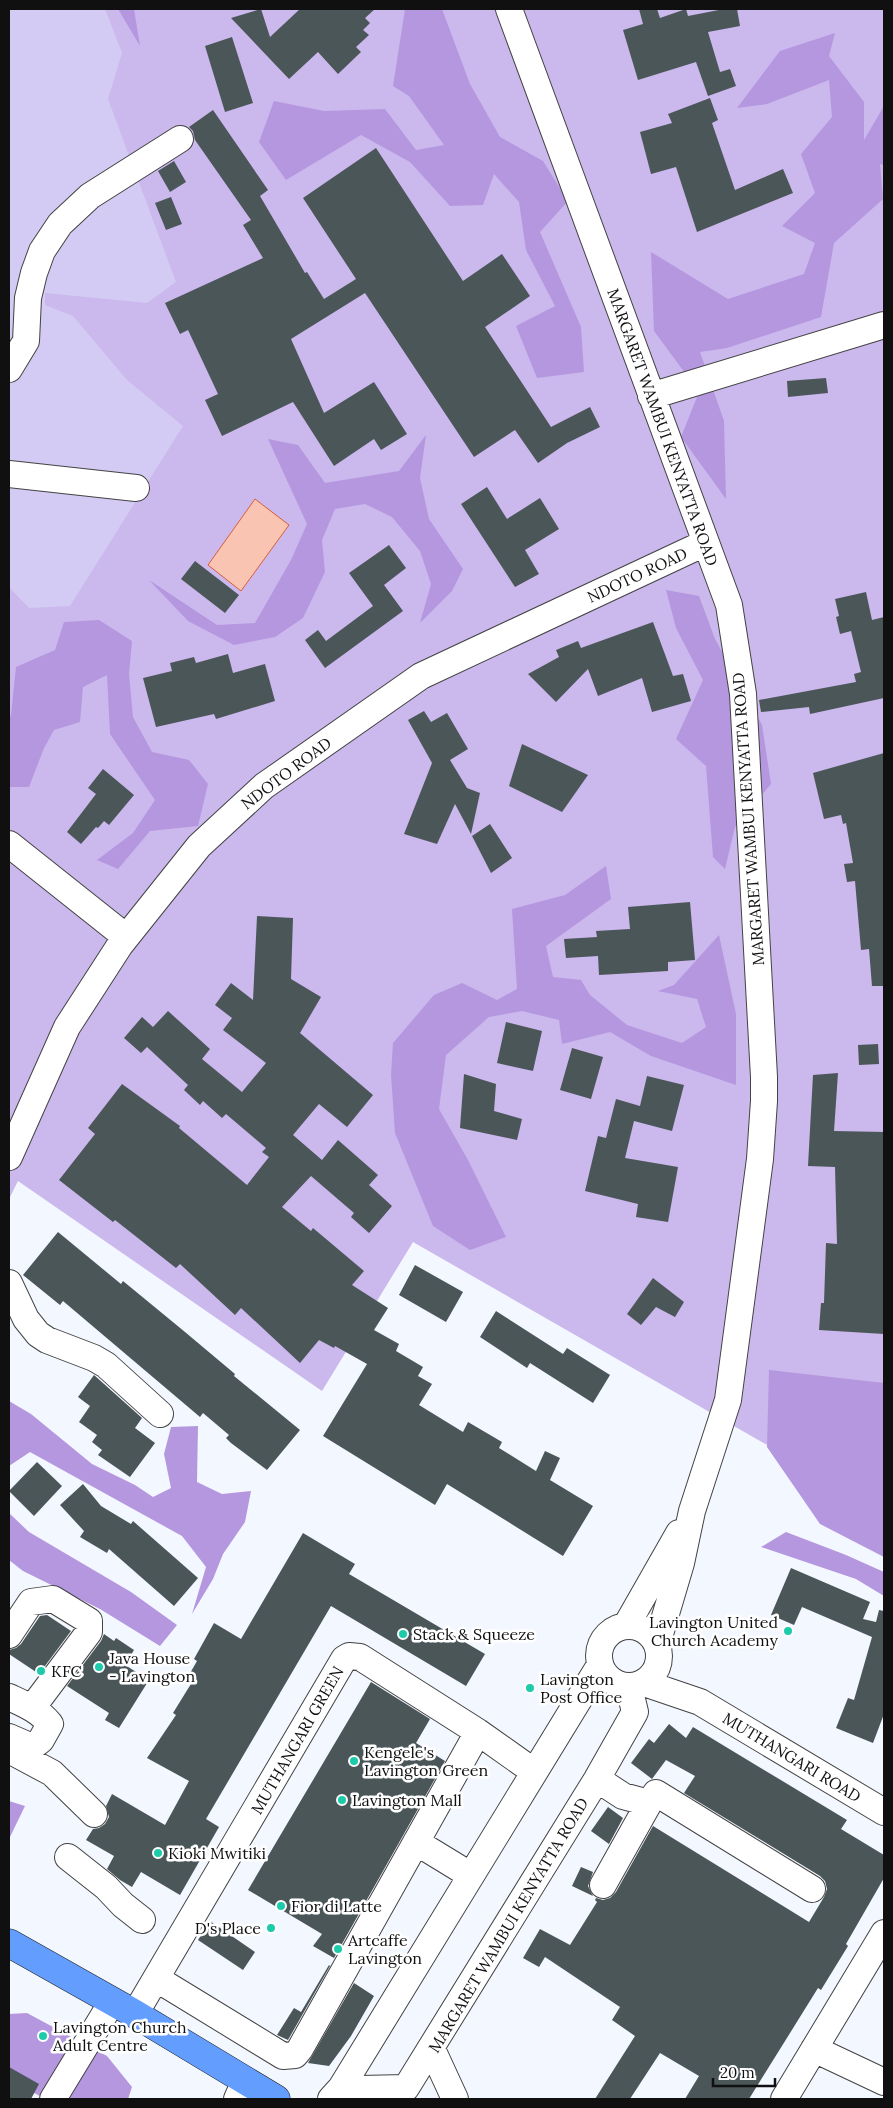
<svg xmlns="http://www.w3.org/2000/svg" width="893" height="2108" font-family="Lora,serif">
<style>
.green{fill:#cbb8ed}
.forest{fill:#b597df}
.pitch{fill:#d4cbf4}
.water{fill:#fac4b3;stroke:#d75f35}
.building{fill:#4b5659}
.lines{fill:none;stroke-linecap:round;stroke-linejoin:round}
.minor-casing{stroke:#434343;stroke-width:28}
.major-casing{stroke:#212121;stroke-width:29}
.minor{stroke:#fff;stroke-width:26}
.major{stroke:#639eff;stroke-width:28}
.poi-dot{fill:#1dcbab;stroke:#fff;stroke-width:2}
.labels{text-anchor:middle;stroke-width:5;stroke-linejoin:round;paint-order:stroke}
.street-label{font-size:16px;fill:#101010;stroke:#fff}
.poi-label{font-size:16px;fill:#101010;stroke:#fff;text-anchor:start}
</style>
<rect width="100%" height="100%" fill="#f3f7ff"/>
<path class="green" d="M9,9H884V1512L413,1242L322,1391L18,1181L9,1199Z"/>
<path class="forest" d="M118,9H134L140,46Z
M405,9H442L470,84L500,137L543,161L568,201L540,232L581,327L584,372L537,378L516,326L555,306L526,250L519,202L494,174L483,205L450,206L410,162L361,135L286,180L259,142L274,101L324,111L385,109L416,150L444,145L409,96L393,86Z
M835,33L829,56L864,102V140L884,106V165L880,164L883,199L834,243L821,317L727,348L700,352L724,421L726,499L681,437L699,392L654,331L651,252L728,299L804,274L815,243L782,226L815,193L801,154L832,117L829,80L767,104L737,108L780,51Z
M426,435L420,478L429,519L463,569L452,591L420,623L431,584L420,551L392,517L365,504L335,509L322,540L325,572L303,618L275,637L234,645L188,621L149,580L217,625L255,623L291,560L307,524L268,439L298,445L325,483L399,471Z
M666,590L699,596L715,639L762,725L771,784L735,827L725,869L713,857L706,766L676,739L703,680L676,628Z
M99,620L132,641L129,674L133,717L152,752L189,760L208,784L198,826L150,831L118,869L97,860L133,833L155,800L110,734L107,675L83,687L80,722L54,730L44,748L29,787H9V718L11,715L16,667L55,650L64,622Z
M606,866L611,899L546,946L553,977L581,980L590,995L627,1025L682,1043L706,1027L697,999L658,991L674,985L719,935L736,1014V1085L651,1056L610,1032L562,1044L559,1020L522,1011L489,1017L446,1055L439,1109L468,1160L506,1237L470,1250L433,1226L395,1133L391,1075L393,1043L434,995L462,983L497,1000L517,989L512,909L565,895Z
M769,1370L884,1383V1557L820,1524L767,1447Z
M9,1401L31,1414L92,1464L135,1485L153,1497L171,1488L164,1454L171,1427L198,1426L197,1482L222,1494L251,1491L245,1522L223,1554L213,1579L192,1614L206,1567L182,1536L30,1452L9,1466Z
M9,1513L29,1532L131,1592L177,1625L160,1646L100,1609L23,1571L9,1560Z
M786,1532L846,1555L884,1572V1596L856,1579L761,1547Z
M9,1801L25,1806L9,1839Z
M27,2013L107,2056L132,2087L128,2099H46L26,2089L9,2087V2014Z"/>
<path class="pitch" d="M9,9H105L122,53L108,99L176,282L147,303L45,293V305L73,316L127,380L183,426L70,606L29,608L9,587Z"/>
<path class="water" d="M255,499L289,525L241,591L208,565Z"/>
<path class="building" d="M261,9L270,37L300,9H375L365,18L370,23L363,30L369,35L356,47L361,52L338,74L318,52L289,79L231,18Z
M639,9H657L660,18L686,9L688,16L724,9H737L740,26L708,32L720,72L730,69L736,86L708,96L696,62L638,80L623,30L643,24Z
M232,37L253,103L225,112L205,46Z
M710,98L718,120L712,123L735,190L783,169L793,193L697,232L676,167L651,174L640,132L672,123L668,114Z
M213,110L268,190L260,196L305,273L307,272L324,299L356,279L303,198L376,148L463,281L502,254L530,296L485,327L551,427L590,407L600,427L567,443L538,463L515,430L474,457L365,293L291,339L324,413L374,382L407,434L381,450L374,439L334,466L293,402L222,436L205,400L218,394L188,330L180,334L165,303L263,258L243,225L251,220L195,140L193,131L189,127Z
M174,161L186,182L170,192L158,171Z
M171,197L182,224L166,230L155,203Z
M826,378L828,393L788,397L787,381Z
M487,487L507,519L540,498L559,529L525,550L539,574L515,587L461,504Z
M389,545L406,568L384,585L403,611L325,668L305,640L318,630L326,641L373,606L349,573Z
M195,561L239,595L225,613L181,579Z
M866,592L872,620L884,617V698L810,714L809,707L761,712L759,700L856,682L854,674L861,672L851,631L840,634L836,617L839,616L835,599Z
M653,622L673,676L683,674L691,701L652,712L642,678L598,696L588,669L556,702L528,674L559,657L556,650L578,641L581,648Z
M228,654L233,673L265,664L275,701L216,719L214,714L156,727L143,678L172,671L170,663L194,657L196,663Z
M424,711L431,722L447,713L468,749L450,760L467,788L480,793L471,834L455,804L437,844L404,834L432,763L408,720Z
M522,744L588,775L562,812L509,786Z
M884,753V986H872L869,949L861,950L855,881L847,882L844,864L853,863L846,823L843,824L841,815L824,819L813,773Z
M103,769L134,795L109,825L104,821L98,828L96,827L81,844L67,832L96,794L88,788Z
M490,824L512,858L491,873L472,836Z
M690,902L695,960L668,962V971L599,975L598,956L566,958L564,939L597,937L596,931L630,929L628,907Z
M257,916L293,918L291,979L321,997L300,1033L373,1095L347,1127L319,1104L293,1135L322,1160L338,1140L378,1175L369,1185L392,1206L369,1233L351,1217L354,1213L311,1176L282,1207L311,1231L313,1228L364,1271L352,1285L388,1308L374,1330L399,1344L396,1351L423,1367L418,1376L432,1384L419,1405L463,1432L468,1422L502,1442L499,1448L536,1471L545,1451L560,1458L550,1480L593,1506L563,1556L447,1484L435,1505L323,1436L367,1364L335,1346L334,1348L319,1340L300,1363L241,1308L235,1315L180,1264L176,1268L115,1220L113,1222L59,1180L95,1134L88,1128L122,1084L180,1126L179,1128L247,1185L269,1157L262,1152L266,1148L226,1114L222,1118L203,1101L200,1105L184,1090L188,1085L147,1047L141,1053L124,1038L142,1017L153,1027L168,1011L210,1049L202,1059L242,1092L266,1063L223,1030L232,1018L215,1005L231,983L253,1000Z
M506,1022L542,1031L533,1071L497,1063Z
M878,1044L879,1064L859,1065L858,1045Z
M572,1048L603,1057L591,1099L560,1090Z
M838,1073L834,1131L884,1132V1334L819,1330L821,1303H824L826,1243L837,1244L835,1167L808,1166L813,1075Z
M464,1074L496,1084L494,1111L522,1119L517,1140L460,1128Z
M647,1076L684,1085L672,1131L634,1121L625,1158L678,1167L668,1222L636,1217L638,1204L585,1191L598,1136L606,1138L616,1099L640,1106Z
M58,1232L121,1284L123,1281L185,1332L235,1374L234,1376L300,1430L267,1470L231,1443L226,1438L229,1435L203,1413L200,1417L63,1301L60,1305L23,1275Z
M415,1265L463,1292L446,1322L399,1295Z
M653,1278L684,1302L675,1317L656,1307L641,1325L627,1314Z
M496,1311L563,1354L567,1348L610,1375L593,1403L530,1363L527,1368L480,1337Z
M94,1375L142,1418L135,1428L155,1443L130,1477L98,1455L102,1450L92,1442L97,1435L79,1422L90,1406L78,1397Z
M37,1462L62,1486L34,1516L9,1491Z
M83,1484L101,1506L131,1524L133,1521L198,1578L174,1606L109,1549L107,1553L80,1537L84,1531L60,1505Z
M303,1533L355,1564L349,1574L485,1654L466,1686L331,1606L206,1819L219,1827L180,1895L141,1872L132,1887L120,1880L107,1869L114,1856L86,1840L93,1829L99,1828L105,1824L109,1817L106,1806L112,1794L165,1825L189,1781L147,1758L176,1715L173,1713L194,1679L189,1675L197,1661L194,1659L214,1623L241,1639Z
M791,1568L870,1602L863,1619L876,1622L879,1610L884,1611V1714L873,1743L836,1728L848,1698L854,1700L872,1637L802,1607L794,1625L771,1615Z
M47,1615L71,1631L39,1674L9,1654V1650L16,1648L21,1644L40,1616Z
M104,1634L114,1641L116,1638L134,1650L125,1665L149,1680L119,1728L105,1720L109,1713L67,1686L101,1641Z
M371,1682L430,1719L416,1743L445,1761L334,1958L313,1946L322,1934L248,1890Z
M669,1724L686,1738L693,1727L847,1820L841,1829L884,1855V1878L846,1944L848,1946L821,1990L818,1988L749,2099H685L699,2076L660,2053L630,2099H595L635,2036L612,2020L620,2007L545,1957L539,1967L523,1958L540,1929L570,1945L597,1902L595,1900L596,1898L603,1900L610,1898L616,1892L653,1826L809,1922L824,1897L827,1889L825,1881L820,1876L684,1793L695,1776L666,1760L652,1779L631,1763L649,1739L654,1743Z
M608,1807L623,1818L609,1844L591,1831Z
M581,1867L593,1872L588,1886L593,1896L572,1886Z
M210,1921L255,1952L243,1970L198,1940Z
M329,1965L330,1966L288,2040L277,2035L294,2008L301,2012Z
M354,1983L374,1996L351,2036L329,2066L308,2063Z
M9,2067L39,2084L31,2099H9Z"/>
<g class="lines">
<g class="minor-casing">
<path id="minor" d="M509,9L729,605L743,694L764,1077V1101L760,1159L728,1400L692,1511L681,1563L657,1644
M9,369L26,341L28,298L34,273L42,251L60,224L90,196L180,139
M651,396L884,325
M9,474L136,488
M9,844L126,937
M9,1157L67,1027L120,945L199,846L264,786L421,676L705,543
M9,1283L26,1319L38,1334L47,1340L94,1358L106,1365L160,1414
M599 1656a30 30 0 1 1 60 0a30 30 0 1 1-60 0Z
M626,1626L679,1533
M9,1635L31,1602L53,1599L89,1621V1632L32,1708
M644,1683L700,1702L884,1812
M9,1697C24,1704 39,1710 50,1724L41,1740L32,1747L9,1737
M9,1750L52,1773L94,1814
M597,1779L623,1796L649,1803L656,1793L812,1889
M416,1842L470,1875
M68,1857L106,1887L123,1905L142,1920
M603,1885L649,1803
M157,1979L283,2056L295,2055L300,2049L478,1732
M135,2014L344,1659L349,1656L360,1657L478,1732L533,1771
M432,2049L455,2099
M814,2049L884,2082
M341,2088L360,2089L406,2088L597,1779L635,1712L629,1687
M53,2099L112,2002
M237,2099L245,2081
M331,2099L341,2088L600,1665
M784,2099L884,1933"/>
</g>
<g class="major-casing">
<path id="major" d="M9,1943L135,2014L276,2099"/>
</g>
<use href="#minor" class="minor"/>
<use href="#major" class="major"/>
</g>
<g class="poi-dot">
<circle cx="788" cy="1631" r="5"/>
<circle cx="403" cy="1634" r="5"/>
<circle cx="99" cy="1667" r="5"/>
<circle cx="41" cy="1671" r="5"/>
<circle cx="530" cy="1688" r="5"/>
<circle cx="354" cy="1761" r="5"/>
<circle cx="342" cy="1800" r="5"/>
<circle cx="158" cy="1853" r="5"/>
<circle cx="281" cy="1906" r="5"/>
<circle cx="271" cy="1928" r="5"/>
<circle cx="338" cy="1949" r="5"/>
<circle cx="43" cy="2036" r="5"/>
</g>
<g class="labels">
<g class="street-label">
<text transform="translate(663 427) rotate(70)" y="6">MARGARET WAMBUI KENYATTA ROAD</text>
<text transform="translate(637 575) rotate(-25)" y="6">NDOTO ROAD</text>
<text transform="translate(286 773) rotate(-37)" y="6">NDOTO ROAD</text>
<text transform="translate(748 819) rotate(-94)" y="6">MARGARET WAMBUI KENYATTA ROAD</text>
<text transform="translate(297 1740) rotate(-60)" y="6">MUTHANGARI GREEN</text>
<text transform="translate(792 1757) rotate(31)" y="6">MUTHANGARI ROAD</text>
<text transform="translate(508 1925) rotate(-59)" y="6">MARGARET WAMBUI KENYATTA ROAD</text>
</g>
<g class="poi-label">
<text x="778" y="1628" text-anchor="end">Lavington United<tspan x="778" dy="18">Church Academy</tspan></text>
<text x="413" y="1640">Stack &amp; Squeeze</text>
<text x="109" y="1664">Java House<tspan x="109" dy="18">- Lavington</tspan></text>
<text x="51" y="1677">KFC</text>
<text x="540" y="1685">Lavington<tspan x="540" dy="18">Post Office</tspan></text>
<text x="364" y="1758">Kengele's<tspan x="364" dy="18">Lavington Green</tspan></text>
<text x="352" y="1806">Lavington Mall</text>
<text x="168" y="1859">Kioki Mwitiki</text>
<text x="291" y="1912">Fior di Latte</text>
<text x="261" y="1934" text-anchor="end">D's Place</text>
<text x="348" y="1946">Artcaffe<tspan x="348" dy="18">Lavington</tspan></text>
<text x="53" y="2033">Lavington Church<tspan x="53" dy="18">Adult Centre</tspan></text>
</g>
</g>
<rect width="893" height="2108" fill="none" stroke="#101010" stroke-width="20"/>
<path d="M713 2078v8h62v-8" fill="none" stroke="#101010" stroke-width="2.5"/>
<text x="720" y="2078" font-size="15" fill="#101010" stroke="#ffffff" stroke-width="4" paint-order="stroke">20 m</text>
</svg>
